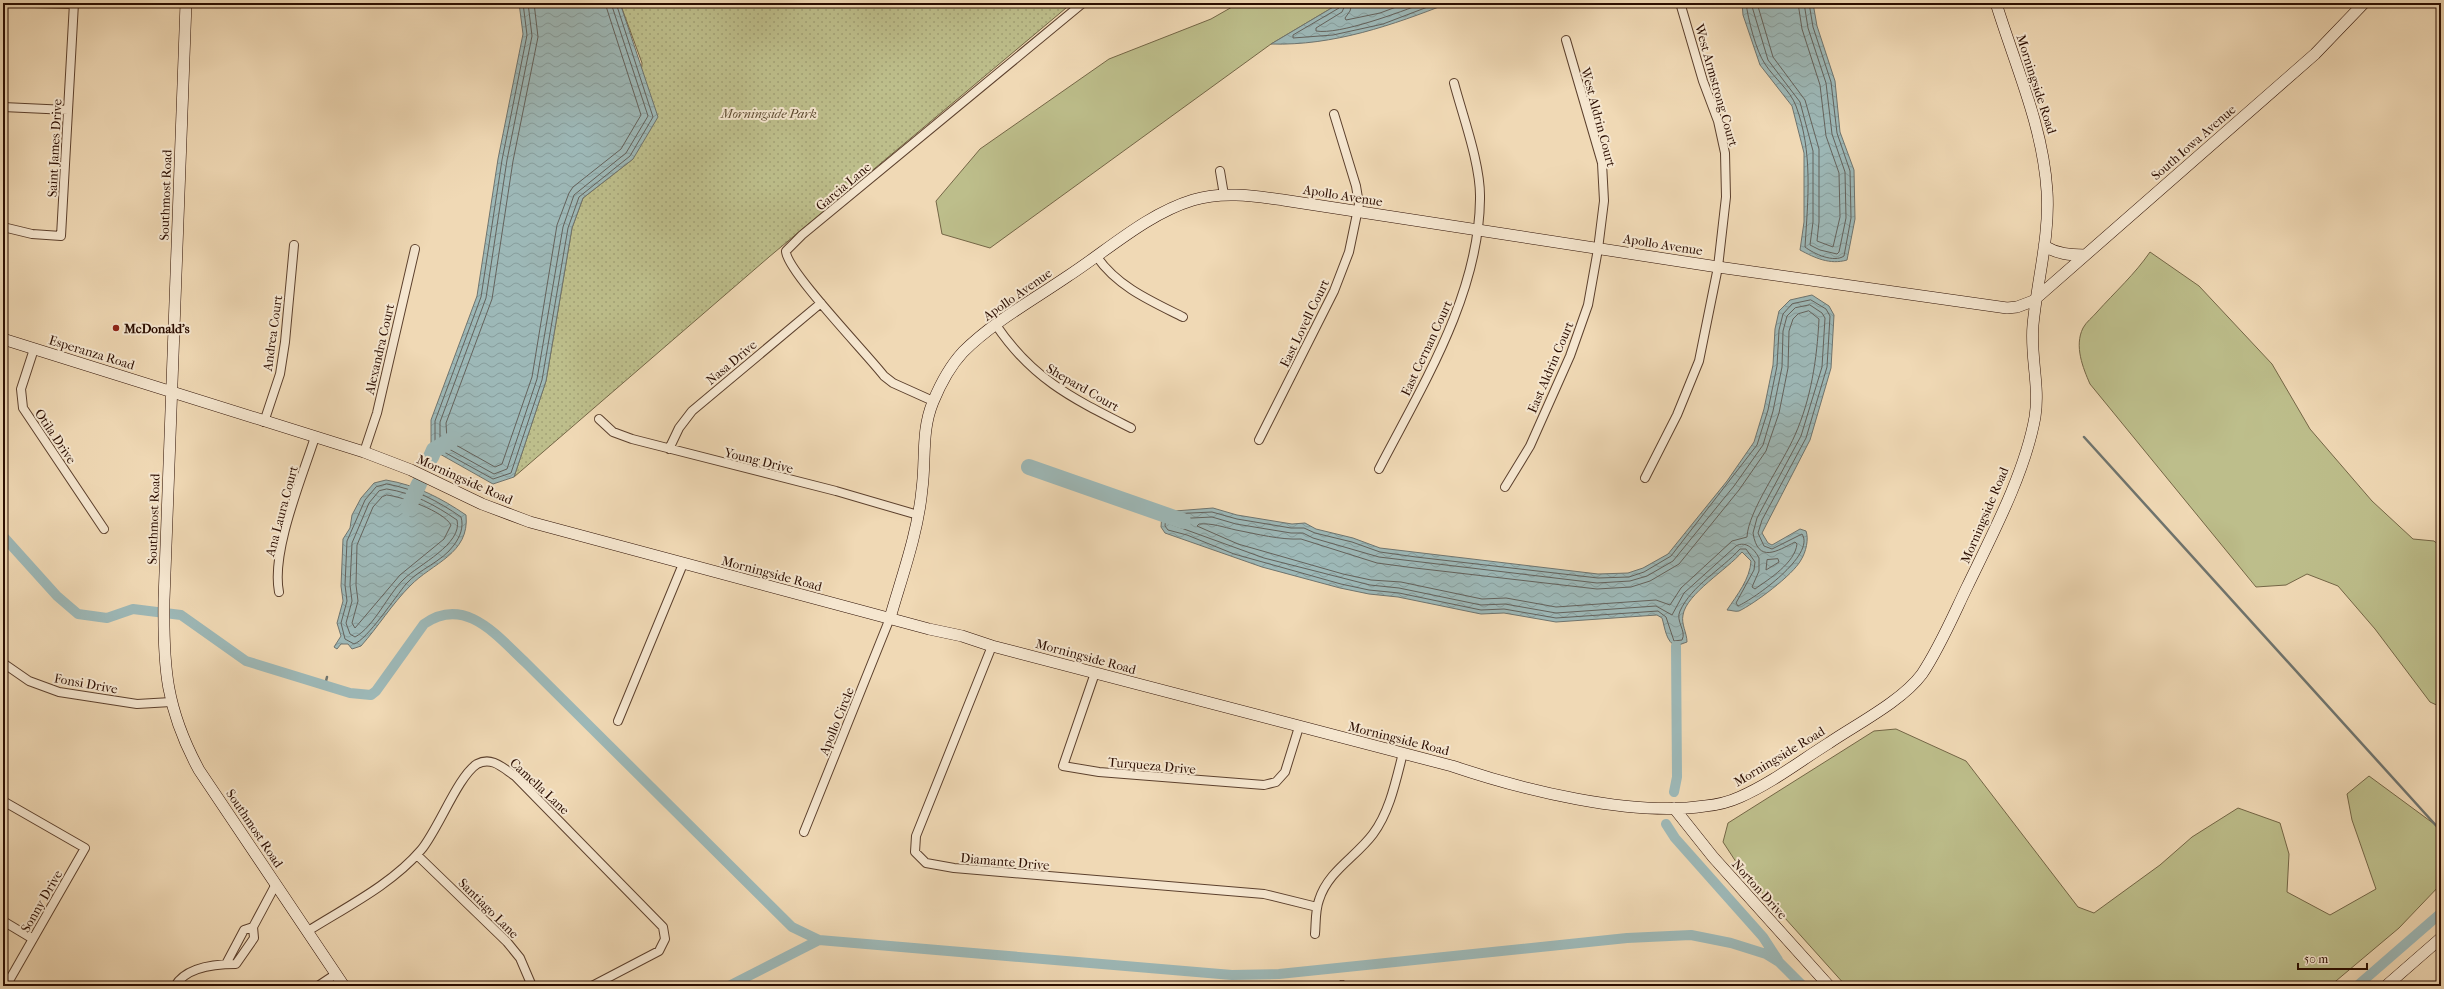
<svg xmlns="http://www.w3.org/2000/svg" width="2444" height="989" font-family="'IM FELL French Canon',serif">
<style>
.grass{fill:#bdbe8b;stroke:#746646}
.park{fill:url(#park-dots);stroke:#746646}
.water{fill:url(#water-waves);stroke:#6f746e}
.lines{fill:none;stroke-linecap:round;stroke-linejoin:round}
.shore{stroke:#64625c;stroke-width:1}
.stream{stroke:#6f746e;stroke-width:2.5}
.canal{stroke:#9db8b7;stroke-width:10}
.river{stroke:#9db8b7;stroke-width:16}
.street-casing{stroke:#5c402d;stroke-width:10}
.secondary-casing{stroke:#2b0d00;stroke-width:12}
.street{stroke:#f5e6cf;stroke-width:8}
.secondary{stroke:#f5e6cf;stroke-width:11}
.poi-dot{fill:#8f2418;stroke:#f5e6cf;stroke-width:1.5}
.labels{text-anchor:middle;stroke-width:4;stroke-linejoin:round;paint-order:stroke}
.street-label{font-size:13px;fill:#2b0d00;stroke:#f5e6cf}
.park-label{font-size:13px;font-style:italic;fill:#5e4b31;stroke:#f5e6cf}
.poi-label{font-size:13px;font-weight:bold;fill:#2b0d00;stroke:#f5e6cf;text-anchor:start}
</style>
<defs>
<pattern id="park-dots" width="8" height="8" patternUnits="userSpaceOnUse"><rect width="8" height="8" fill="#bdbe8b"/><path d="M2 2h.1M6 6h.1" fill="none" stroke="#a3a276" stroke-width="1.8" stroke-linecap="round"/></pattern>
<pattern id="water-waves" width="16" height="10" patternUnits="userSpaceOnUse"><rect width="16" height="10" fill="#9db8b7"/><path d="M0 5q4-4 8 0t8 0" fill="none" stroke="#879d9c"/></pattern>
</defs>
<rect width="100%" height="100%" fill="#f0d9b5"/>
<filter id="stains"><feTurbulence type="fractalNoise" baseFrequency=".005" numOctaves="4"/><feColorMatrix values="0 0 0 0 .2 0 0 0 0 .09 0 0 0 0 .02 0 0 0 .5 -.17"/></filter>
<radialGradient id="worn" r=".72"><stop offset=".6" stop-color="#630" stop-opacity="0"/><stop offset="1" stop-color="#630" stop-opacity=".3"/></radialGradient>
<path class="grass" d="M1239,3H1340L1271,44L990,248L942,234L936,201L980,149L1109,59L1211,19Z
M2150,252L2199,286L2272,364L2310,429L2372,501L2413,539L2434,541L2441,547V707L2430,702L2375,629L2338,586L2307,574L2286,585L2256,587L2090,384C2083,368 2074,346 2083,328C2086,322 2093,317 2097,312C2115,292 2135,274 2150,252Z
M1896,729L1966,761L2078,907L2094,913L2160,865L2192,837L2238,808L2280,823L2289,854L2287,892L2330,915L2376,889L2352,820L2347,794L2369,776L2441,829V884L2399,928L2330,986H1846L1740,868L1723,842L1728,823L1874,731Z"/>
<path class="park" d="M620,3H1072L769,257L514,477L546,381L572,228L583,198L633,159L642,63Z"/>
<path class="water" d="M519,3H620L658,117L633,159L583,198L572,228L546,381L514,477L493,484L431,449V420L477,296L498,159L523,34Z
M1340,3H1449C1393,25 1333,46 1271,44Z
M1742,3H1813L1817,26L1835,81L1840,132L1854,170L1855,219L1847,260C1830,265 1815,258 1800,250L1804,222V153L1792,106L1760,65L1743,15Z
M1812,295L1829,306L1834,315L1831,368L1810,440L1762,533L1768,543L1772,545L1800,529L1806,531C1809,539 1806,552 1801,560C1793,575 1754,604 1739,611C1735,612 1731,610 1727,610C1737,595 1750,579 1751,561L1742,552C1728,569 1686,594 1683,615C1681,624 1687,633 1687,642L1676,646C1666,642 1665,628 1662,618L1657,615L1556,622L1504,613L1481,614L1398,597L1369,594L1340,588L1262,567L1165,533L1161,527L1162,512L1213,508L1237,515L1292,524L1305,523L1316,529L1353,538L1380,548L1598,574L1628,573L1643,568L1668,554L1727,481L1754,442L1764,409L1773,365L1775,329L1779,311L1790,300Z
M386,480C416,485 441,498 466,515C470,554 432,563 410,586C392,604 378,627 361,646L352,649L348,644H341L337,649L334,647L341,636L337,623L343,601L341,586L343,539L350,528L352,515L361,498L374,483Z"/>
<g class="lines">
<path class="shore" d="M523,3L527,35L502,160L481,297L435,421V447L493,479L511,473L542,380L568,228L579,197L630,156L653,117L616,3
M528,3L532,36L507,160L486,298L440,422V444L494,474L507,469L537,379L563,227L574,195L626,153L648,116L611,3
M534,3L538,37L513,161L492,299L446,423L447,440L495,467L502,464L532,377L557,225L569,193L573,187L621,149L641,115L605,3
M1341,3L1339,8L1293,35V38L1333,35L1383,24L1438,3
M1346,3L1342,12L1316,28V31C1340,35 1400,12 1424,3
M1352,3L1350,11L1345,18L1346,20L1380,13L1407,3
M1746,3C1748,19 1756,51 1765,64C1774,78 1790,90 1796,106C1813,152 1808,199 1805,247C1814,254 1834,263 1844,256L1851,218L1850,171L1837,133L1831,82L1813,27L1809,3
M1751,3L1768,60L1800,102L1813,151V222L1810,245L1820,250L1837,254L1839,252L1846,218L1845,172L1832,134L1826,83L1808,28L1804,3
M1757,3L1773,57L1805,100L1819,149V222L1817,241L1833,247L1840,217L1839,173L1826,136L1820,85L1802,29L1798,3
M1811,300L1826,309L1830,316L1827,367L1806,438L1762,520L1758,533L1764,546L1772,549L1802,534C1816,555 1754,599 1738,606L1736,603L1754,570L1755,562L1746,549H1740C1721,570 1692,585 1680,611C1675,621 1687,631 1682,640L1674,641L1666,617L1658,611L1556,618L1504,609L1481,610L1399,593L1369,590L1341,584L1234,554L1187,535L1168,530L1165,526L1166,516L1170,514L1212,512L1237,519L1291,528H1304L1315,533L1352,542L1380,552L1416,557L1598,578L1629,577L1644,572L1671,556L1757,445L1768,410L1777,366L1779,330L1783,314L1792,304Z
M1810,305L1822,313L1825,318L1822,367L1801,436L1757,518L1753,533C1758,564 1777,551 1795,542L1797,544C1795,563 1769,579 1755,589L1752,587L1759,571V558C1755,550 1746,540 1736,546L1684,593L1672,615L1656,606L1556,613L1505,604L1481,605L1399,588L1370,585L1264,558L1170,524L1172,519L1212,517L1236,524L1291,533H1303L1313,538L1379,557L1597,583L1630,581L1647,576L1673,561L1734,486L1763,445L1773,411L1782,367L1783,331L1787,316L1795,308Z
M1809,311L1819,319C1817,359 1811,399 1795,435C1783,463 1748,511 1747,537L1732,541L1681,588L1670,605L1656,600L1556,607L1506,598L1482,599L1401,582L1371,580L1343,574L1238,544L1197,526L1199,524C1212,523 1223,527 1236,530C1257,534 1280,540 1301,539L1377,563L1415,568L1597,589L1631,587L1650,581L1679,564L1739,490L1766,451L1779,413L1788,368L1789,331L1793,319L1798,314Z
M387,484C415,489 438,501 461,517C464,527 460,537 454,545C442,562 419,569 406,584C396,596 367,640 354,644L345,639L341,623L347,601L345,585L347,541L365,500L376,487Z
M387,489C413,493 435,505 457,520C463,544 418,565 404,579C388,594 374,627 355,637L350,634L346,623L352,601L350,585L352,543L369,503L379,491Z
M387,495C403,497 443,511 451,525L444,539L400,575L355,628L352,623L358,601L356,585L357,545L373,507L382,497Z
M1778,559L1779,562L1766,570L1767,560Z"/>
<path class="stream" d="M2084,437L2441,831
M325,685L327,677"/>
<path class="canal" d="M3,536L57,596L78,614L107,618L133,609L181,615L246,661L350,693L371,695L376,691L424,624C465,595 497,636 525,662L792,927L819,940L1232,975L1279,974L1627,938L1691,935L1731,943L1766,954L1779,962L1803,986
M1674,792L1677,777L1676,646
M1666,824L1675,838L1763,937L1778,960
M729,986L819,940
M2357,986L2441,913"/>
<path class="river" d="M431,457L434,450L453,439
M1029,467L1183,521
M408,508L419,484"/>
<g class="street-casing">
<path id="street" d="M34,3L74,4
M3,107L68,110
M1220,171L1224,195
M3,227L32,234L61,236L74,3
M1097,257C1118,287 1151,301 1183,317
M996,325C1033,380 1074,399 1131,428
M34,349L21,389L23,408L104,529
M933,401L893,383L884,376C868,355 785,269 786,251L802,235L1083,3
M599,419L613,432L632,439L836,491L918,515
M264,422L280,374L285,342L294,245
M1259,440L1334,291L1349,252L1359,204L1356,186L1334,114
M669,449L679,428L692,411L821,303
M364,452L377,413L415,249
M1379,469C1422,386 1479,295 1480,199C1481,165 1463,117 1454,83
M1645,478L1677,415L1699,361L1718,267L1726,197L1725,153L1718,121L1703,81L1681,6
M1505,487L1530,446L1570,356L1588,305L1598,249L1604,201L1602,163L1566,40
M279,592C271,551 302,478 315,437
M992,646L916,836L915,852L926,863L954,868L1264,894L1317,907
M3,663L29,681L59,692L137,704L171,702
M1095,673L1063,766L1099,772L1264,785L1276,782L1285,772L1299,727
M618,721L683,564
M3,801L85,848L6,986
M804,832L890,618
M417,855L507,942L520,958L532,986
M3,921L33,939
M308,931C346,907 391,885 421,850C438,830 458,776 477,764C492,756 503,768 515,776L663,927L665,939L659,951L592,986
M1315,934C1316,923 1315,911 1319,900C1328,871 1356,857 1373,834C1390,811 1396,780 1403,753
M226,964L244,930L253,927
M1342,985L1343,986
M175,986C186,967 216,964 236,964L254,938L253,927L276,884
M318,986L336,974"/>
</g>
<g class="secondary-casing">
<path id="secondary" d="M186,3L164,600C163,668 166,709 199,770L344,986
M2044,246C2058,254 2069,255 2085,255
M3,339L364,452L411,470L482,504L530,522L929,629L962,636L992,646L1452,766C1523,790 1631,817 1705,806C1716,805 1729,802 1740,797C1772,783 1800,761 1829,743C1857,724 1902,701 1922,674C1940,647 1953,616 1967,587C1992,535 2025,473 2035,417C2040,386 2030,356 2033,325C2037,281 2050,236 2047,191C2043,126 2015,65 1996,3
M890,618C902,576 918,533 922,489C926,459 921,431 933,402C940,385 950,366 963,352C993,322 1033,300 1068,276C1108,250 1147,214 1193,200C1223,191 1254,196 1283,200L1718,267L2007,308L2017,307L2033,301L2315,54L2364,3
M1674,808L1713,857L1829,986
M2386,986L2441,938"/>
</g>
<use href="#street" class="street"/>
<use href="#secondary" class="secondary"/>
</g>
<circle class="poi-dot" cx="116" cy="328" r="4"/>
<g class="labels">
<g class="street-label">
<text transform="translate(2037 84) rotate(72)" y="5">Morningside Road</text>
<text transform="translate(1717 85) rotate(74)" y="5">West Armstrong Court</text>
<text transform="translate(1599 117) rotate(75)" y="5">West Aldrin Court</text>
<text transform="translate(2193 142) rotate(-41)" y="5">South Iowa Avenue</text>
<text transform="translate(54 148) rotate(-87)" y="5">Saint James Drive</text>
<text transform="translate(843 186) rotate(-40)" y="5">Garcia Lane</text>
<text transform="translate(165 195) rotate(-88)" y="5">Southmost Road</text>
<text transform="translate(1343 195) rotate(9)" y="5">Apollo Avenue</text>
<text transform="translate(1663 244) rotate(9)" y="5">Apollo Avenue</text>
<text transform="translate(1017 294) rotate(-35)" y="5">Apollo Avenue</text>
<text transform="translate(1304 323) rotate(-64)" y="5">East Lovell Court</text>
<text transform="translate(272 333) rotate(-82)" y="5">Andrea Court</text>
<text transform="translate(1426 348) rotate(-65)" y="5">East Cernan Court</text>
<text transform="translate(379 349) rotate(-77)" y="5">Alexandra Court</text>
<text transform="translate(92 352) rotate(17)" y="5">Esperanza Road</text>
<text transform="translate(731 362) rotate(-40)" y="5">Nasa Drive</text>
<text transform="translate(1550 367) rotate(-67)" y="5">East Aldrin Court</text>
<text transform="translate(1083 387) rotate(30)" y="5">Shepard Court</text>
<text transform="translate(56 436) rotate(56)" y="5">Otila Drive</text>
<text transform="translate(759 460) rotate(14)" y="5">Young Drive</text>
<text transform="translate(465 479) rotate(24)" y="5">Morningside Road</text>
<text transform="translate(281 511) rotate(-75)" y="5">Ana Laura Court</text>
<text transform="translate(1984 515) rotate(-67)" y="5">Morningside Road</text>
<text transform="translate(153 519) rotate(-88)" y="5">Southmost Road</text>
<text transform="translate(772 573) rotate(15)" y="5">Morningside Road</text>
<text transform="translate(1086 656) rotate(15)" y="5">Morningside Road</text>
<text transform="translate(86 683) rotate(10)" y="5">Fonsi Drive</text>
<text transform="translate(836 721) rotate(-68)" y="5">Apollo Circle</text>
<text transform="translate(1399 738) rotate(14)" y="5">Morningside Road</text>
<text transform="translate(1779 756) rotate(-31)" y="5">Morningside Road</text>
<text transform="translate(1152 765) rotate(5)" y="5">Turqueza Drive</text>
<text transform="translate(540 786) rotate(43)" y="5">Camella Lane</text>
<text transform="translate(255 828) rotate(56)" y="5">Southmost Road</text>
<text transform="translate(1005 861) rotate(5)" y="5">Diamante Drive</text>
<text transform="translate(1760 889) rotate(48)" y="5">Norton Drive</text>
<text transform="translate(41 901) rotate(-60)" y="5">Sonny Drive</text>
<text transform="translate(489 908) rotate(45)" y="5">Santiago Lane</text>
</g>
<g class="park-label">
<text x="769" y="118">Morningside Park</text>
</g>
<g class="poi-label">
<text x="124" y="333">McDonald's</text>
</g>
</g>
<rect width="2444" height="989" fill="none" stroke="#f0d9b5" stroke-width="16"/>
<rect x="4" y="4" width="2436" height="981" fill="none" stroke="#2b0d00" stroke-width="2"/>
<rect x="8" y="8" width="2428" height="973" fill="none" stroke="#2b0d00"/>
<path d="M2298 963v6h69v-6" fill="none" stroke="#2b0d00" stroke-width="2"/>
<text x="2304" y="963" font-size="12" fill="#2b0d00" stroke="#f5e6cf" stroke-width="3" paint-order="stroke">50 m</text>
<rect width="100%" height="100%" filter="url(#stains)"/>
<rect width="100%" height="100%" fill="url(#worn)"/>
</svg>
